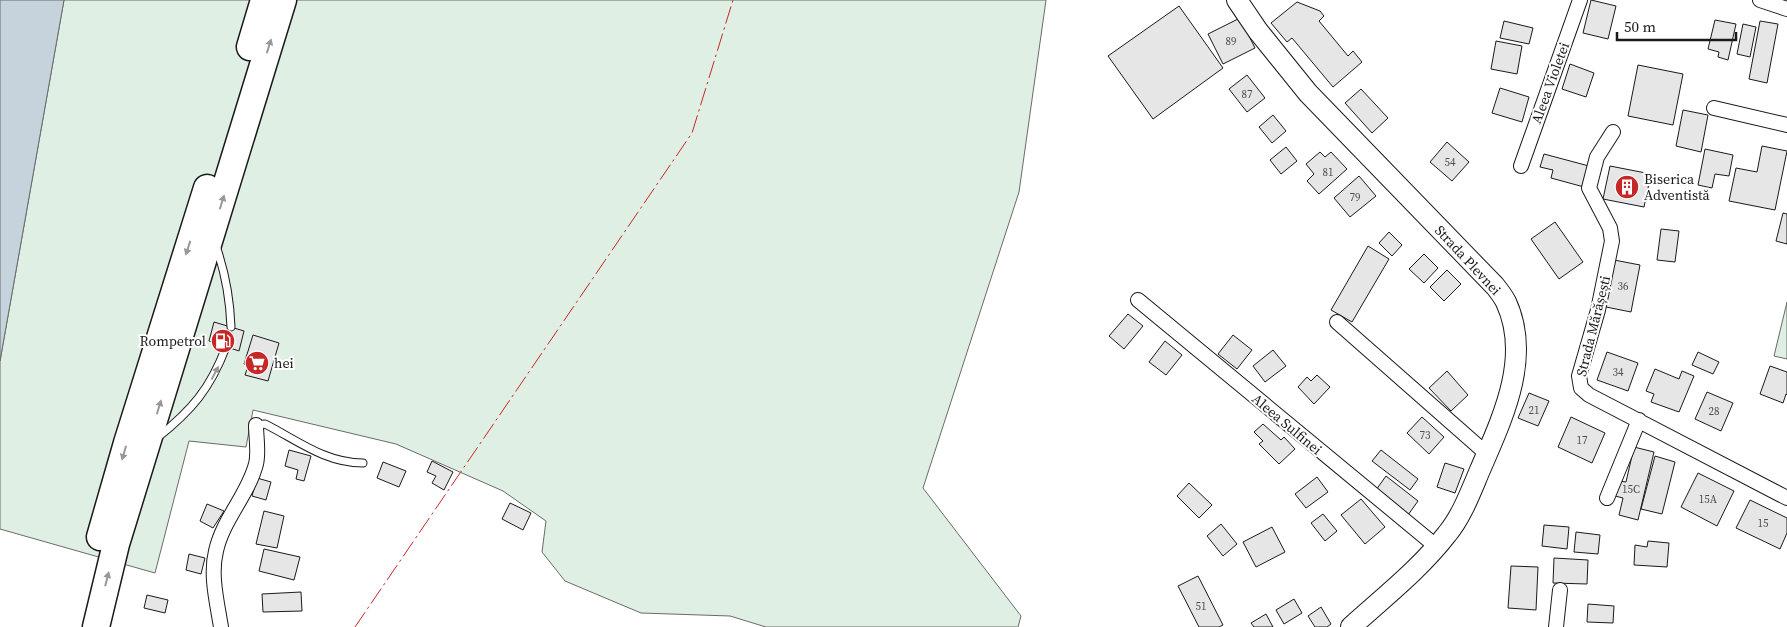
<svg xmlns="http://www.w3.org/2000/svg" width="1787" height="627" font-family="'Source Serif 4',serif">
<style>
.green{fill:#e0efe3;stroke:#6a6a6a}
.water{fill:#c6d2dc;stroke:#6a6a6a}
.building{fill:#e6e6e6;stroke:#1a1a1a}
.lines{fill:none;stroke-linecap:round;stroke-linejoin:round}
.lane-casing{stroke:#1a1a1a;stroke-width:9}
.street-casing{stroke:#1a1a1a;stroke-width:16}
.secondary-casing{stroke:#1a1a1a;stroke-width:22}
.highway-casing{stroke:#1a1a1a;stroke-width:29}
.lane{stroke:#fff;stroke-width:7}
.street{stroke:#fff;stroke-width:14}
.secondary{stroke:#fff;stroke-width:20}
.highway{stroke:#fff;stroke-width:26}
.power{stroke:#c62828;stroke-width:1;stroke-dasharray:18 4 2.5 4;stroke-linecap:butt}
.oneway{fill:#989898}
.labels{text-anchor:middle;stroke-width:4;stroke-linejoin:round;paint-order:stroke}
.number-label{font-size:11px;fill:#4d4d4d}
.street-label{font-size:14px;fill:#1a1a1a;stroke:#fff}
.poi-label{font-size:14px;fill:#1a1a1a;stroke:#fff;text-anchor:start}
</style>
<rect width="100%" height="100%" fill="#fff"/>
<path class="green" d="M64,0H1046L1019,192L923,488L1021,616L1018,627H766L730,616L641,613L565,581L542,552L546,521L503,491L396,444L253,410L246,447L189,441L155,573L0,529V361Z
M1787,302V359L1774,356Z"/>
<path class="water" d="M0,0H64L0,361Z"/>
<path class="building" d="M1591,0L1616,6L1608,39L1583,33Z
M1297,2L1320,11L1324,16L1319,21L1348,56L1353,51L1362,62L1333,87L1292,38L1287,42L1271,23Z
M1179,6L1223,68L1153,119L1108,56Z
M1240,18L1255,48L1223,64L1208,34Z
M1715,20L1736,24L1728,60L1718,57L1719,52L1708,49Z
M1504,21L1533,28L1529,44L1500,38Z
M1760,21L1778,24L1767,83L1749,79Z
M1743,24L1756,27L1750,57L1737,54Z
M1496,41L1522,46L1517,74L1491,69Z
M1570,64L1594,73L1586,97L1562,89Z
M1638,65L1683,74L1673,125L1628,116Z
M1247,75L1265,98L1247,112L1229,89Z
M1500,88L1529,97L1522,122L1492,113Z
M1361,89L1388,118L1372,133L1345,103Z
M1683,110L1708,115L1701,152L1676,146Z
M1273,115L1286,131L1272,143L1259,127Z
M1447,142L1469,162L1452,181L1430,162Z
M1762,146L1787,151L1775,210L1729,201L1736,168L1757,172Z
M1286,147L1297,161L1281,174L1270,160Z
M1705,149L1733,155L1729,176L1715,174L1712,188L1698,185Z
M1320,152L1325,157L1331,152L1347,169L1319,194L1307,181L1314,174L1306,164Z
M1544,154L1589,166L1584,187L1551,178L1553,170L1540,167Z
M1610,166L1651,174L1644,207L1603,199Z
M1359,176L1376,196L1350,217L1334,198Z
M1783,213L1787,214V244L1776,241Z
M1555,222L1583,262L1559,279L1531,239Z
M1661,229L1679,231L1675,262L1657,260Z
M1389,232L1402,245L1392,256L1379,243Z
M1368,246L1389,259L1352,322L1331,310Z
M1424,254L1438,268L1424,283L1409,269Z
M1614,260L1640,265L1631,312L1606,307Z
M1447,270L1461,284L1444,301L1430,287Z
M1128,314L1143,326L1124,349L1109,336Z
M214,322L244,331L239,351L209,341Z
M253,335L279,343L268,381L245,375L248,366L244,364Z
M1233,335L1252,350L1237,369L1218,354Z
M1165,341L1182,355L1166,375L1149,362Z
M1273,350L1286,366L1265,382L1253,366Z
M1607,352L1638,363L1628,391L1597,380Z
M1698,352L1719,362L1713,374L1692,365Z
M1770,366L1787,372V395L1786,394L1783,403L1760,394Z
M1655,369L1679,379L1682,371L1694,376L1679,412L1651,402L1654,394L1646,391Z
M1447,371L1468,395L1451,411L1429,388Z
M1317,375L1330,387L1314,404L1298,387L1307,377L1311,381Z
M1707,392L1733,403L1721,431L1695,419Z
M1529,393L1549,401L1538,426L1518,418Z
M1422,417L1444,437L1429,454L1407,433Z
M1571,417L1605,433L1592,463L1558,447Z
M1263,424L1281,440L1284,437L1295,449L1279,464L1259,444L1263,441L1254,432Z
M1634,447L1654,452L1638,520L1619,515L1623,498L1615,496L1619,481L1626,482Z
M289,450L311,456L304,481L296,479L298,470L285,466Z
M1381,450L1418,479L1410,490L1372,461Z
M1655,456L1675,462L1662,514L1641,509Z
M432,461L453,472L444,490L432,483L436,476L427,472Z
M383,462L406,471L399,487L377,478Z
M1445,463L1464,469L1455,493L1437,487Z
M1698,473L1734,491L1717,526L1681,507Z
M1386,476L1418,501L1408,515L1376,490Z
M1317,477L1328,492L1306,508L1295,494Z
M257,478L271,482L266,500L252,496Z
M1189,483L1212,505L1199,518L1177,496Z
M1361,499L1385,527L1365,544L1341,515Z
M1750,500L1787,518V533L1780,549L1736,528Z
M510,503L531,513L523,530L502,519Z
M207,504L224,511L213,528L200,521Z
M264,511L284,516L277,548L256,544Z
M1323,514L1337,531L1325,541L1311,523Z
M1221,524L1237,544L1223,556L1207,536Z
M1544,525L1569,527L1567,549L1542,546Z
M1272,527L1285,552L1256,567L1243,542Z
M1576,532L1600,535L1598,554L1574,552Z
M1648,541L1669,543L1667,567L1634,565L1635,545L1647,547Z
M264,549L300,557L294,580L259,571Z
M189,554L205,558L201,574L186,570Z
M1554,558L1588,560L1587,584L1553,583Z
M1511,566L1538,567L1536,610L1508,608Z
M1198,576L1223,625L1219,627H1199L1178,586Z
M301,592L302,611L263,612L262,594Z
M147,595L168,600L165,613L144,608Z
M1294,599L1302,613L1284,624L1276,610Z
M1588,604L1614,606L1613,623L1587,622Z
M1321,607L1331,624L1327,627H1315L1308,616Z
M1266,614L1273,627H1254L1251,623Z"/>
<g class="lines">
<g class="lane-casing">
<path id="lane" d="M216,246C225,272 230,299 231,327
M256,425L265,424C297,440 325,463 363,463
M157,438C192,410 210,389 226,347"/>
</g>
<g class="street-casing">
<path id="street" d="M1760,0L1787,9
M1714,108L1787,125
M1613,132L1597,157L1589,188L1610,228L1612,241L1598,310L1579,376L1581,388L1589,395L1787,498
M1521,166L1580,0
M1138,300L1437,547
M1337,322L1487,454
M1607,498L1639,420
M221,627C217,602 210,575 216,551C223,519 248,495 256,464C259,452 256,437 256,425
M1556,627L1560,590"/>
</g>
<g class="secondary-casing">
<path id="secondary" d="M1237,0L1258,31L1308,93L1495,286C1499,291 1503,296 1506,302C1532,358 1502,419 1480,470C1471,491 1462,516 1447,534C1420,569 1384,597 1351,627"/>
</g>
<g class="highway-casing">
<path id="highway" d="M250,47L264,0
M100,537L127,443L207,188
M96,627L116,544L283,0"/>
</g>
<use href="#lane" class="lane"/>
<use href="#street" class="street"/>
<use href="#secondary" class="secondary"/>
<use href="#highway" class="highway"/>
<path class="power" d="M355,627L692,133L733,0"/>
</g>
<defs><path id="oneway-solid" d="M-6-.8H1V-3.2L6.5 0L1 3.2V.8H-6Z" transform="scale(1.25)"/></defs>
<g class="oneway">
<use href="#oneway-solid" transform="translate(269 46) rotate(-73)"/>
<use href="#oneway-solid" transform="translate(222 202) rotate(-73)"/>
<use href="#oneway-solid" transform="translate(188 248) rotate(108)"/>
<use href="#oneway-solid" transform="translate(215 373) rotate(-62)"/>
<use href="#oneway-solid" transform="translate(159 407) rotate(-73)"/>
<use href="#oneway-solid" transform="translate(124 453) rotate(106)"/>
<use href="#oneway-solid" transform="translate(107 579) rotate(-76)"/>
</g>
<defs>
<g id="building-disc" transform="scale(1.25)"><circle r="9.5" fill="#c62828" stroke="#fff"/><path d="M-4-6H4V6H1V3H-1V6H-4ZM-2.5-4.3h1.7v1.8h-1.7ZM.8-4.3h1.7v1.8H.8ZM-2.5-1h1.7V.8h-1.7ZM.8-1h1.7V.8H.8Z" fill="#fff"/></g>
<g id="fuel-disc" transform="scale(1.25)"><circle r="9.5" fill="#c62828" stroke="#fff"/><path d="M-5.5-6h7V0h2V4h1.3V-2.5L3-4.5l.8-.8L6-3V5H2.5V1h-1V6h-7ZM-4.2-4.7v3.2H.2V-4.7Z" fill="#fff"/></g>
<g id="supermarket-disc" transform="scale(1.25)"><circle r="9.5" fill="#c62828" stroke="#fff"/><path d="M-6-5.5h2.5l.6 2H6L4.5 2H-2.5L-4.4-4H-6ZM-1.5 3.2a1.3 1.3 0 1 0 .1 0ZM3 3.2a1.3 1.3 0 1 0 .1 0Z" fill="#fff"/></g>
</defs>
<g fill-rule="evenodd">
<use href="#building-disc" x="1627" y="187"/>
<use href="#fuel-disc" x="223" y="341"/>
<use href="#supermarket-disc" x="257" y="363"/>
</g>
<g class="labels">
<g class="number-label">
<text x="1231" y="45">89</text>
<text x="1247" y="98">87</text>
<text x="1450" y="166">54</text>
<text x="1328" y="176">81</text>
<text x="1355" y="201">79</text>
<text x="1623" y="290">36</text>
<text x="1618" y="376">34</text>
<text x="1534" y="414">21</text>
<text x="1714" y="415">28</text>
<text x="1425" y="439">73</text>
<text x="1582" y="444">17</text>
<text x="1631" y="493">15C</text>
<text x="1708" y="503">15A</text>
<text x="1763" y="527">15</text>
<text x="1201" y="610">51</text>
</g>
<g class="street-label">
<text transform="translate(1550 83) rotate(-70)" y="5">Aleea Violetei</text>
<text transform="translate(1468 260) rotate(47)" y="5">Strada Plevnei</text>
<text transform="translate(1593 326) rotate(-76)" y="5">Strada Mărășești</text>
<text transform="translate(1287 424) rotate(40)" y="5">Aleea Sulfinei</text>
</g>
<g class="poi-label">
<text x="1644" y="184">Biserica<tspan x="1644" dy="16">Adventistă</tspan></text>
<text x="206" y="346" text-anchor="end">Rompetrol</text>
<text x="274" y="368">hei</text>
</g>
</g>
<path d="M1617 32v8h119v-8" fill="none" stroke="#1a1a1a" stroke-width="2.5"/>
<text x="1624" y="32" font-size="15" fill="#1a1a1a" stroke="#ffffff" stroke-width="4" paint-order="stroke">50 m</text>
</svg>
